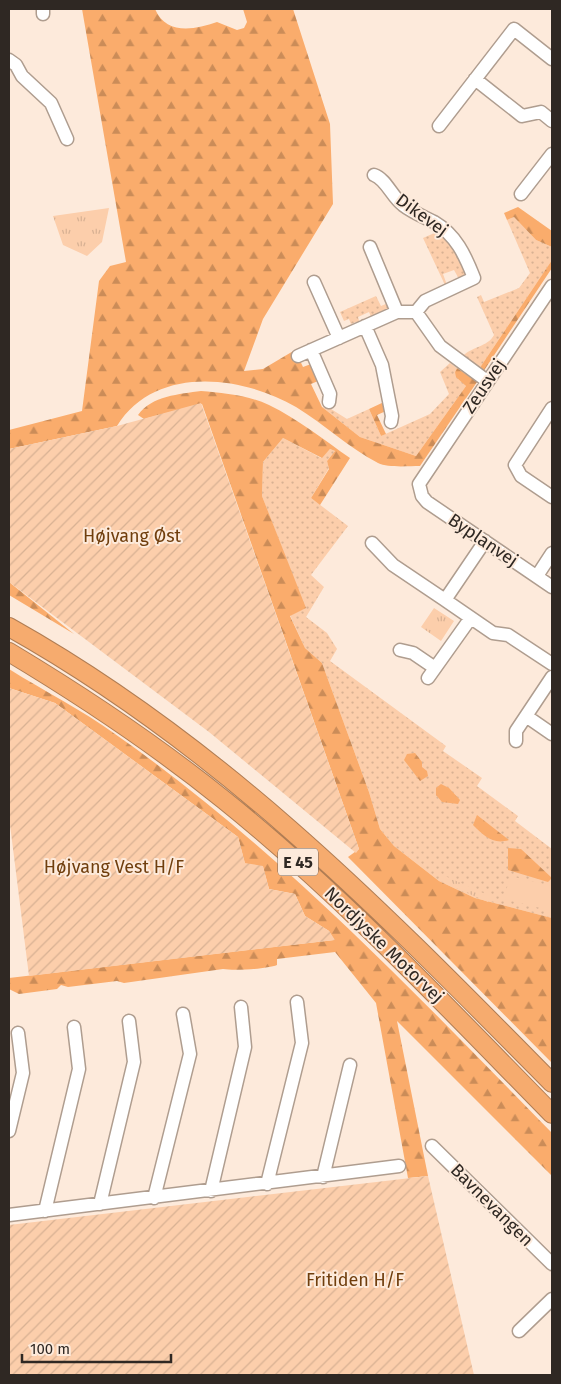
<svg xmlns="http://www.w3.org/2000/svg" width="561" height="1384" font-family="'Fira Sans',sans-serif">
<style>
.grass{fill:url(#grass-dots)}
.forest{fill:url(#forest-firs)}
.park{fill:url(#park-tufts)}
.garden{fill:url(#garden-furrows)}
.pitch{fill:#fcceab}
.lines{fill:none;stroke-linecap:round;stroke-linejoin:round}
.minor-casing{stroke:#af9d8f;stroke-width:15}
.highway-casing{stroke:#b07d54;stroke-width:20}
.minor{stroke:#fff;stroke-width:12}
.highway{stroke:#f6ab6e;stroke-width:18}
.labels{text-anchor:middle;stroke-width:4;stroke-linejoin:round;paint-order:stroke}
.shield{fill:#fdeadb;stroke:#6d625a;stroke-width:1}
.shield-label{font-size:16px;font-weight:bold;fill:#2f2823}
.street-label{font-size:18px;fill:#2f2823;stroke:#fdeadb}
.park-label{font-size:18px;fill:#703e0d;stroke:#fdeadb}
</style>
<defs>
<pattern id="grass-dots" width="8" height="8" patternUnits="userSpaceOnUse" patternTransform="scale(1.25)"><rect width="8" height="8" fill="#fcceab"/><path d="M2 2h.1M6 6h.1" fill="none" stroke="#d8b193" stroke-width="1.8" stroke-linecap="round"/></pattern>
<pattern id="forest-firs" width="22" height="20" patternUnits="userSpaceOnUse" patternTransform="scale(1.25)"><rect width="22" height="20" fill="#faac6c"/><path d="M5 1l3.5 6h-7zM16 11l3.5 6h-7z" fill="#cb8c58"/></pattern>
<pattern id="park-tufts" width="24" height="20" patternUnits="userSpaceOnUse" patternTransform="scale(1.25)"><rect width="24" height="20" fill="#fcceab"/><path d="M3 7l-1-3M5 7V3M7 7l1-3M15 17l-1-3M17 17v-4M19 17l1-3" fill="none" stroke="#d8b193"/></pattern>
<pattern id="garden-furrows" width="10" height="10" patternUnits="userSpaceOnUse" patternTransform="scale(1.25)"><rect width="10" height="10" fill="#fcceab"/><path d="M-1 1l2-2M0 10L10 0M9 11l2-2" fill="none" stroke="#d8b193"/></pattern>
</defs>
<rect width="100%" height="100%" fill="#fdeadb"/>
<path class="grass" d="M514,217L536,240L552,247V260L479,369L462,357C470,347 488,347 494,335L477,297L481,295L484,302L519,288L530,273L507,220Z
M439,231L450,240L467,274L459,279L454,270L443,274L447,285H445L423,238Z
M376,296L381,306L388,303L389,310L372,319L369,312L358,317L360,324L357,325L356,322L351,324L349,319L344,321L340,312Z
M450,363L457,368L455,372L466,386L416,456L360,437L322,407L331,409L347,419L369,409L381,436L430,414L449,394L440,372Z
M283,438L321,458L330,449L335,451L327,461L329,468L311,498L348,526L311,575L324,587L306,617L327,633L337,649L330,661L446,746L443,751L482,778L477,786L518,816L515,821L552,849V918L475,898L439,881L394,846L380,829L369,792L322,663L305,648L290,615L305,608L262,496L263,462Z"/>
<path class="forest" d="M82,9H155C166,35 194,30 217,22L237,30L244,28L247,22L243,9H293L330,124L333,204L263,319L244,371L263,369L295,350L303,367L311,364L318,381L311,384L322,407L360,437L416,456L466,386L456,377L455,372L457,368L477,382L420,466C408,466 388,468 378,463C349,448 324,424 296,407C241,375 155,365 117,426L9,449V430L82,411L99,281L110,266L126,262Z
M518,207L552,231V247L536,240L514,217L507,220L504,213Z
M552,260V268L483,372L479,369Z
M201,391C223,393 248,395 269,405C298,419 324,440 350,458L320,505L311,498L329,469L327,461L335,451L330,449L322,458L283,438L263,462L262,496L306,608L290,616L305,648L322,663L369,792L380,829L394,846L439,881L475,898L552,918V1063L348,857L359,849L202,404L144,419L138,415C151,396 180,394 201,391Z
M384,402L386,411L377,415L386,434L381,436L369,409Z
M9,582L74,634L9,595Z
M9,669C44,691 82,710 115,734C278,848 414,992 552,1133V1176L397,1021L428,1176L408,1178L376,1003L335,952L277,959V965C267,969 234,971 223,969L124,983L117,981L68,987L61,985L57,989L19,994L9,989V978L334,940L329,931L305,916L295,894L269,889L263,867L245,864L238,837L55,703L9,688Z
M415,753L422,762V767L427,771L428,776L420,781L404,760L407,754Z
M441,784L449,788L460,800L458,804L442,802L436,795V788Z
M477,815L509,840C493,845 484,836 473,825Z
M508,848L521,849L552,878L548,882L508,870Z"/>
<path class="park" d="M109,208L102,242L87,256L63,245L53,216Z
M434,608L454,621L441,641L421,627Z
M445,876L490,896L488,902L442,882Z"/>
<path class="garden" d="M201,403L359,849L356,853L209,732L9,582V449L117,426Z
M9,688L55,703L238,837L245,863L263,866L269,889L295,894L305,916L329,931L335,940L29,976L9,817Z
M428,1176L474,1375H9V1225Z"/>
<path class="pitch" d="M510,876L552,886V911L504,899Z"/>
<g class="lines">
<g class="minor-casing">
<path id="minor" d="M43,9V14
M9,60L16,65L22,76L51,103L67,139
M475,79L522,116L541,112L552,121
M439,126L514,29L552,59
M521,194L552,154
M370,247L397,312
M314,282L339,338
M552,286L419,484L422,496L427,502L552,587
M416,312L440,346L487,381
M365,326L382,365L392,416L391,422
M311,350L330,394L329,402
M298,356L397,312H416L425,301L474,278C465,255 456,235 434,222C424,217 412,212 403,205C392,197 386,179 374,175
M552,408L515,465L521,476L552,497
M485,541L445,600L493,633L508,635L552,664
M372,543L393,565L445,600
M537,576L552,553
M400,650L413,653L435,668
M552,677L526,716L552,734
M428,678L470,619
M516,741V731L526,716
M9,1131L23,1073L18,1033
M432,1146L552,1264
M323,1177L350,1065
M267,1184L302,1043L297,1002
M211,1191L245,1047L241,1007
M154,1198L190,1054L183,1014
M100,1204L134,1062L129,1021
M45,1211L79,1069L74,1027
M9,1215L399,1166
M519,1331L552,1299"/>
</g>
<g class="highway-casing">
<path id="highway" d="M9,627C223,747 382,911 552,1083
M9,652C84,697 156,745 224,800C342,895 446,1006 552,1114"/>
</g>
<use href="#minor" class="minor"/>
<use href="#highway" class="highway"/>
</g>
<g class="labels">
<rect class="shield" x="278" y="848.5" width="40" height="27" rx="4"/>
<g class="shield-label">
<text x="298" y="868">E 45</text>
</g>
<g class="street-label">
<text transform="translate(422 215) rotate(36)" y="6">Dikevej</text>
<text transform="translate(484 386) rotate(-56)" y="6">Zeusvej</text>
<text transform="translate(483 540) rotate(34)" y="6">Byplanvej</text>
<text transform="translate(384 945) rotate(44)" y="6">Nordjyske Motorvej</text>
<text transform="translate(492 1205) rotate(45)" y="6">Bavnevangen</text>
</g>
<g class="park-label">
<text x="132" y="542">Højvang Øst</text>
<text x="114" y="873">Højvang Vest H/F</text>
<text x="355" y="1286">Fritiden H/F</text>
</g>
</g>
<rect width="561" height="1384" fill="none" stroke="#2f2823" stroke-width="20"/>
<path d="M22 1354v8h149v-8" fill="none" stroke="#2f2823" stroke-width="2.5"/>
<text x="30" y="1354" font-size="15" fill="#2f2823" stroke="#fdeadb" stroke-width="4" paint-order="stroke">100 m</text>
</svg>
